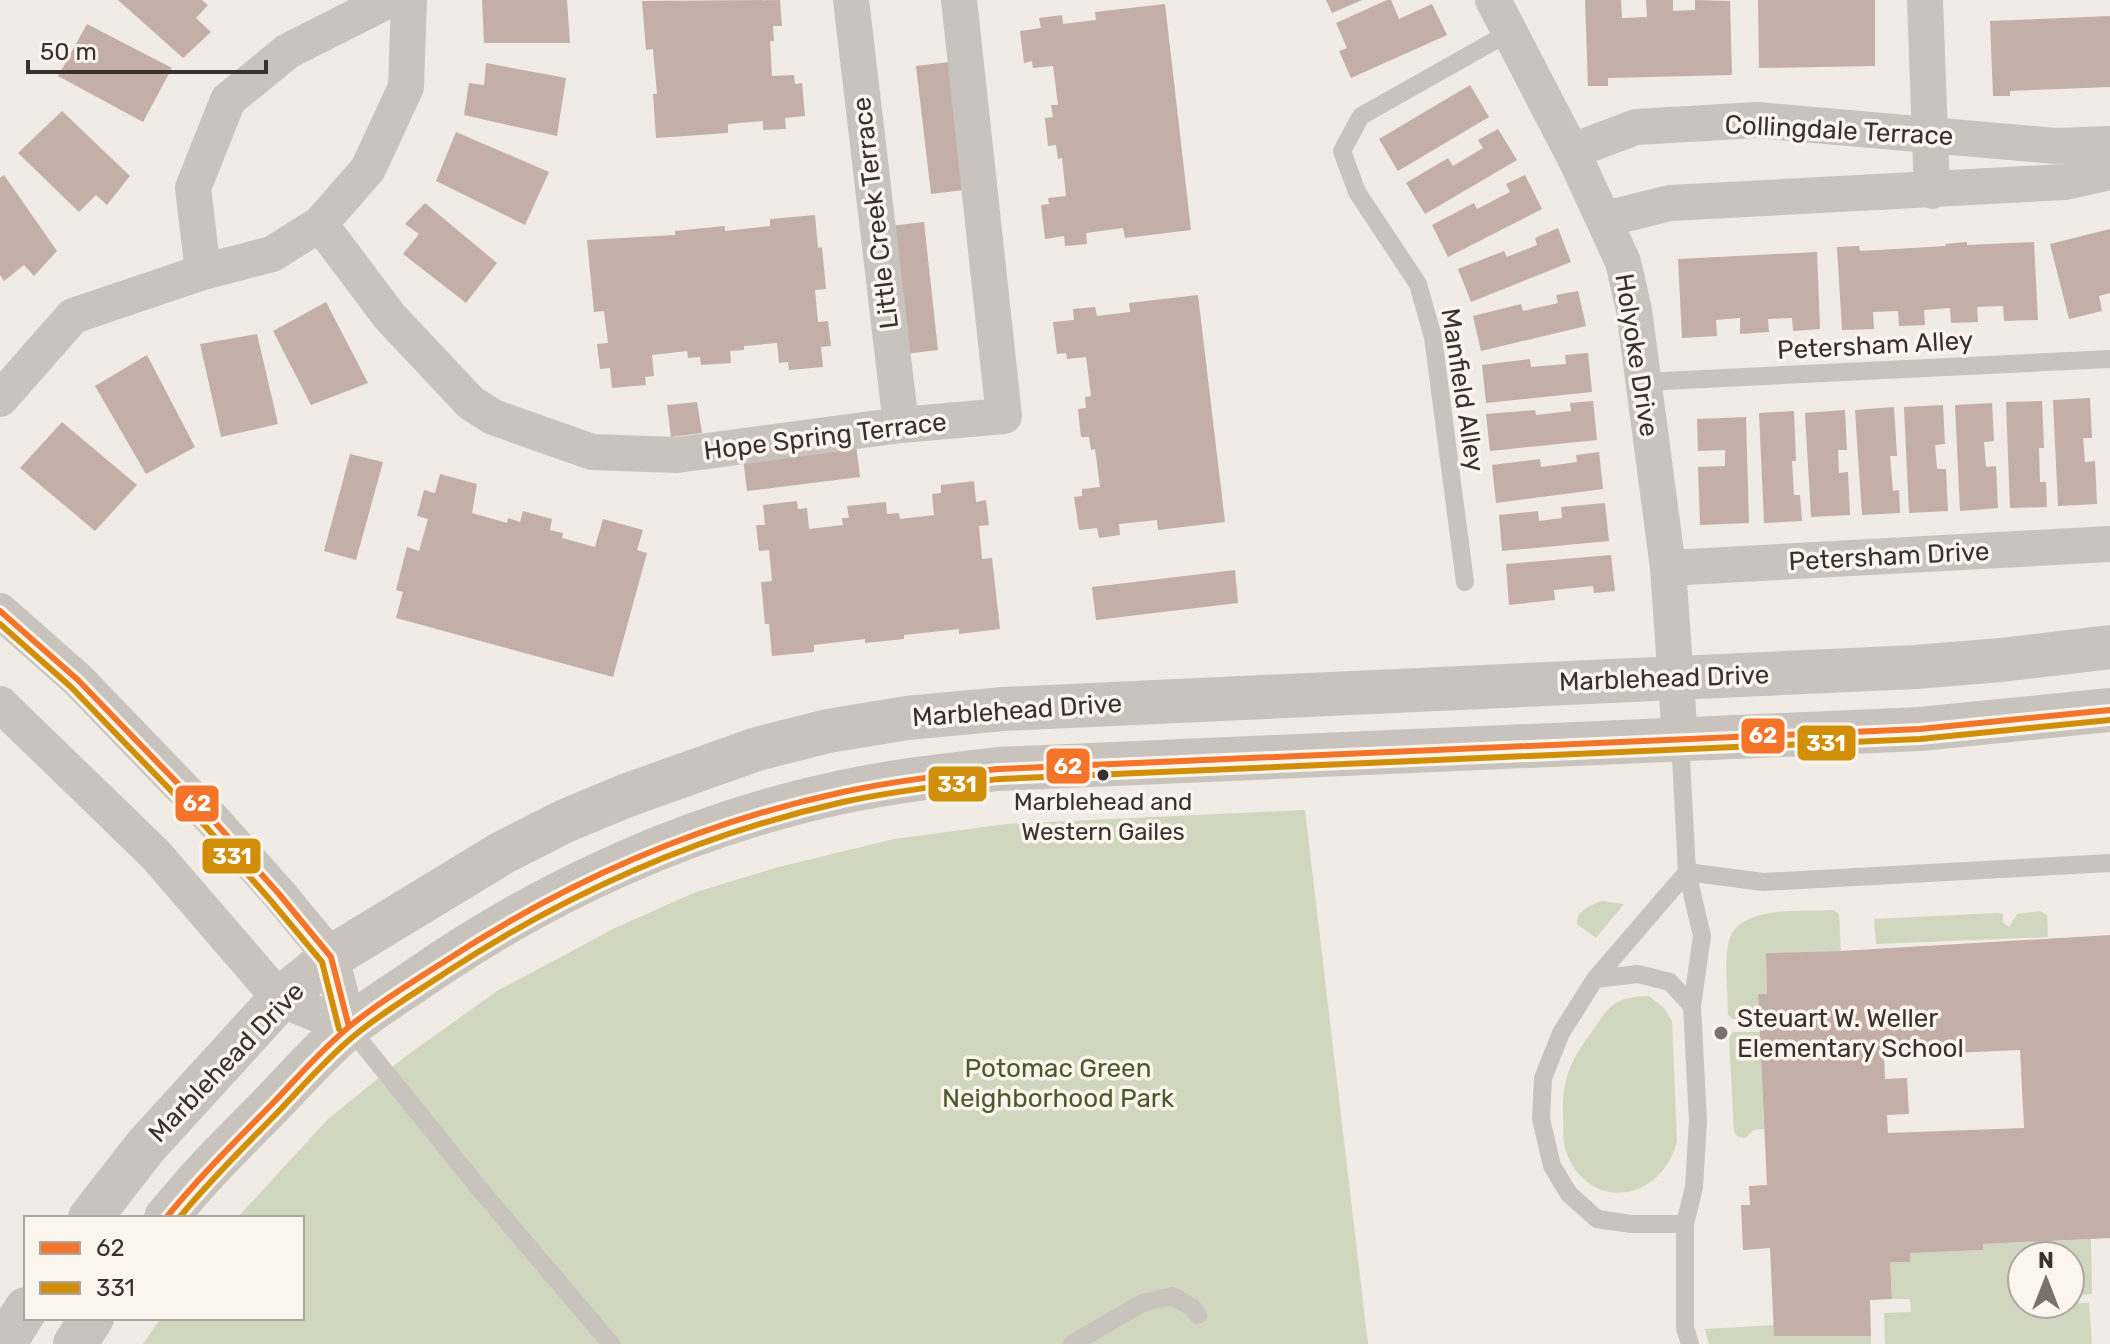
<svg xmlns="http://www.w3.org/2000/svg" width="2110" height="1344" font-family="Rubik,sans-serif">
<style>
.green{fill:#d1d6bf}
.building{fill:#c3afa7;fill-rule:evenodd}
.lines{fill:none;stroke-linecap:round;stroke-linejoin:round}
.service{stroke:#c9c3be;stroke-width:18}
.minor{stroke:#c9c3be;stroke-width:36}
.tertiary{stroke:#c9c3be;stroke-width:44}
.bus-1-casing{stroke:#fbf5ee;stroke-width:12}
.bus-2-casing{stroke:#fbf5ee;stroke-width:12}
.bus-1{stroke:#f47529;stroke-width:6}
.bus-2{stroke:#d18e09;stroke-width:6}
.bus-dot{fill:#3b302b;stroke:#fbf5ee;stroke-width:3}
.poi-dot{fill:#7a716c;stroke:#fbf5ee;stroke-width:3}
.labels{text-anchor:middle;stroke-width:7;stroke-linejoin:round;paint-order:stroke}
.bus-label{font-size:24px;fill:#3b302b;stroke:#fbf5ee}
.street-label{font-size:26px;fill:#3b302b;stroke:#fbf5ee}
.poi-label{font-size:26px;fill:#3b302b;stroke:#fbf5ee;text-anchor:start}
.park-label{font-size:26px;fill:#4a5a2e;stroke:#fbf5ee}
.line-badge{stroke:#fbf5ee;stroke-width:3}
.badge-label{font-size:22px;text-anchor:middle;font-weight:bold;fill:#fff}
</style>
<rect width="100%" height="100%" fill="#f0ebe5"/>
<path class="green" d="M1305,810L1368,1344H143L161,1318H302V1218H237L328,1119L402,1059L497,991L615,928L696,892L779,867L894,839L1007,824Z
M1602,901L1624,904L1596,938L1577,924C1576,910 1591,905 1602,901Z
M1834,910L1839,914L1841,951L1766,953L1767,994L1758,995L1759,1018L1732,1019L1728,1015C1728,993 1724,967 1728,945C1734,904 1803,912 1834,910Z
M2040,911L2047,915L2048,937L1876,944L1874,919L1997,913L2003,914V922L2009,927L2017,914Z
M1649,996L1664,1008L1672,1021L1677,1142C1659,1205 1585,1212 1565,1148C1562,1138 1564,1127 1563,1117C1562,1083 1568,1065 1588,1037C1609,1008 1610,997 1649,996Z
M1733,1032H1760L1764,1129L1753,1130L1746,1138L1738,1137L1734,1132L1729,1038Z
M2091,1239L2092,1294L2070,1295V1256H2022V1304L2089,1303L2092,1344H1885L1884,1313L1911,1312L1910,1299H1892L1890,1262H1910V1253L1983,1250V1244Z
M1774,1325L1775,1336H1871V1344H1709L1705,1329Z"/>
<path class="building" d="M118,0H202L208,5L196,18L211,32L183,58Z
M482,0H567L570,43H484Z
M780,0L782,26H773L774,41H770L772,76L794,75L795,84L802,83L805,116L785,118L786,129L763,130V121L728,124V133L656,138L653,94H657L653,49L646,50L642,1Z
M1326,0H1362L1332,13Z
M1387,0H1391L1399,19L1432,4L1447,35L1351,78L1339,51L1347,48L1336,23Z
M1585,0H1621L1622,18L1647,17L1646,0H1673V11L1695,10V0L1730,1L1732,75L1608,78V86H1588Z
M1758,0H1875V66L1759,68Z
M1165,4L1191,230L1125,238L1123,228L1086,233L1087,244L1065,246L1064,236L1045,239L1041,205L1049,204L1048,198L1066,196L1062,158L1058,159L1056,145L1048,146L1045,118L1053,117L1051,105H1058L1053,66L1033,68L1032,61L1024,63L1020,31L1041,28L1039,18L1062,15L1063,24L1096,20L1095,12Z
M2110,16V87L2010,91V96H1993L1990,21Z
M87,24L172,68L143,122L58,76Z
M949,62L964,190L931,194L916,66Z
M486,63L566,78L557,136L464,115L469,83L484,85Z
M1470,85L1489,117L1398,171L1379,139Z
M62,111L130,176L107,205L96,195L79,212L18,153Z
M1498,129L1517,160L1425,214L1406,183L1448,158L1453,166L1483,148L1478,140Z
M456,132L549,172L525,225L436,181Z
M4,175L57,251L34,276L24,265L4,281L0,275V178Z
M1525,175L1542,209L1448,257L1432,225L1474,203L1477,209L1510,192L1506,184Z
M425,203L497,263L466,303L403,254L419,234L405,224Z
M815,215L818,248L822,247L826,289L815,290L818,322L828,321L831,346L821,347L823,367L789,370L788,362L779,363L777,343L744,346V350L730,351L731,363L701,365L700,357L688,358L687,351L652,355L654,376L645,377L646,385L612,388L610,368L600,369L597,344L608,343L604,311L594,312L587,240L675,235V231L725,226V231L770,226V219Z
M924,222L938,350L905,354L890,226Z
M1558,228L1571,262L1471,302L1458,269L1504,251L1507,257L1537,245L1535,238Z
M2110,229V293L2099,296L2102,311L2069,319L2050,244Z
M1967,242V245L2034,242L2038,320L2004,321L2003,306L1977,307L1978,322L1951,323L1950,308L1924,310L1925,325L1899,326L1898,311L1873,312L1874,329L1842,330L1837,247L1859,246L1860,251L1946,246L1945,244Z
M1817,252L1820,329L1793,331L1792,318L1768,319L1769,332L1740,334V318L1716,320L1717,336L1682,338L1678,259Z
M1578,291L1586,326L1481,351L1473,316L1521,304L1523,311L1558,303L1556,295Z
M1198,295L1225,522L1158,530L1157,520L1119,524L1120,535L1099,538L1097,528L1079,530L1074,497L1082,496V489L1100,487L1095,449L1091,450L1089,437H1081L1078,409L1086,408L1085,397L1091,396L1086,357L1067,359L1066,353L1057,354L1053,322L1074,320L1073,309L1095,307L1097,316L1130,312L1129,303Z
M326,302L368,383L311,405L273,331Z
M257,334L278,424L221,437L200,344Z
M1588,353L1592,392L1486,403L1482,365L1530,359L1531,367L1566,364L1565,355Z
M147,355L195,447L146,474L95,386Z
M2090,398L2092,438H2083L2085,462L2095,461L2097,504L2058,506L2053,400Z
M1593,401L1597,440L1490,451L1486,414L1535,410L1536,415L1571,411L1570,403Z
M2042,401L2044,448H2039L2040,482H2046L2047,507L2010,508L2006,402Z
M697,402L702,433L671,437L667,405Z
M1992,403L1994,441L1984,442L1986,467L1996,466L1998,508L1960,511L1955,405Z
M1943,405L1945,444L1935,445L1937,469H1946L1948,511L1909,513L1904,407Z
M1894,407L1897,456H1890L1893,491L1899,490L1900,513L1862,515L1855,410Z
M1845,410L1847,450H1838L1839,473L1848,472L1850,515L1811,517L1805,413Z
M1794,411L1796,461H1792L1794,495H1800L1802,521L1764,523L1759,413Z
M1746,417L1749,523L1700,525L1698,467L1725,466V450L1698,451L1697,419Z
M62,422L137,485L95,531L20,468Z
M856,444L860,477L747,491L743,458Z
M1599,452L1603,489L1496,503L1492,465L1540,459L1541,467L1577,462L1576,455Z
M350,454L383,462L356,560L324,551Z
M440,474L477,484L472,513L507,523L508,518L520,522L523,511L552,519L550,530L563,533L562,538L595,547L603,519L643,530L637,550L647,553L613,677L396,618L403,592L396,590L407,547L419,551L428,519L417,516L424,490L435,493Z
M974,481L976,502L986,500L989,525L979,526L982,559L992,558L1000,629L959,634V629L904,635V639L865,643V639L814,645V652L772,656L769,624H765L761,582L772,581L769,550L759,551L756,525H765L763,505L797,501L798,509L807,508L809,529L843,525L842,518H849L847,506L886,502L887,514L899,513L900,519L934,515L932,494L941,493V485Z
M1605,503L1609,541L1502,551L1499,515L1538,511L1539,521L1562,518L1561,507Z
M1611,555L1615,591L1594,593L1593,586L1554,590L1555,600L1509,605L1506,564Z
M1235,570L1238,603L1096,620L1092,587Z
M2110,935V1238L1983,1244V1250L1910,1253V1262H1890L1892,1299L1870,1300L1871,1336H1774L1770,1248L1743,1250L1741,1205H1750L1749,1186L1767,1185L1758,994H1767L1766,953L1841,951ZM2020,1050L2024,1128L1888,1133L1887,1115L1909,1114L1907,1078L1885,1079L1884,1056Z"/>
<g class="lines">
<path class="service" d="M1643,382L2110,359
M1465,582L1433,337L1418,284L1357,192L1342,151L1361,116L1510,32
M1680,739L1687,872L1763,882L2110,863
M1687,872L1702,936L1692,1006L1698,1121L1694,1187L1685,1224H1631L1597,1219L1569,1194L1552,1166L1541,1119L1543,1078L1561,1033L1595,979Z
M1595,979L1638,974L1670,982L1692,1006
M349,1027L483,1193L611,1344
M1685,1224V1328L1690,1344
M1072,1344L1142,1303L1172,1296L1192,1307L1198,1315"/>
<path class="minor" d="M851,0L901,425
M1493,0L1577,162L1623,262L1634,310L1668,568L1680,739
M1925,0L1932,191
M1572,151L1636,127L1757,120L2056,146L2110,144
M1605,219L1670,203L2065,182L2110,172
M320,224L390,317L471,403L493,417L592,452L677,455L901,425L1004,416L959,0
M203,272L193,188L228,100L288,51L389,0
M0,399L73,316L203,272L272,254L320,224L368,169L406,87L409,0
M1668,568L2110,544
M0,611L78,680L213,820L279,894L331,957L349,1027
M0,704L155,854L280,999L349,1027"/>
<path class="tertiary" d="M90,1218L146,1146L280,999L331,957L502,853L565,821L625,796L757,749L828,731L907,718L1003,709L1916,667L2001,660L2110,647
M166,1218C196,1180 230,1146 264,1112C292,1084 319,1051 350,1026C371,1009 396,994 419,978C546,890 691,824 842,792C894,781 946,775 998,769L1920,729L2110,710
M4,1344L26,1309
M75,1344L92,1318"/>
<g class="bus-1-casing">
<path id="bus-1" d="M0,611L78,680L213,820L279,894L331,957L349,1027
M166,1218C199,1177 236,1141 273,1103C298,1077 322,1049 350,1026C378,1003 409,984 439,965C563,883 698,823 843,792C894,781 946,775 998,769L1920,729L2110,710"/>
</g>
<g class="bus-2-casing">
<path id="bus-2" d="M0,624L71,687L206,827L271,901L322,962L339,1029
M179,1218C210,1180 244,1147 278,1112C303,1086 327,1058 355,1035C383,1012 415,993 445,973C567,893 700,834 843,802C894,791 947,785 999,779L1920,739L2110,720"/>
</g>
<use href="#bus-1" class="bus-1"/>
<use href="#bus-2" class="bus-2"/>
</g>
<circle class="bus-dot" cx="1103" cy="775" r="7"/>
<circle class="poi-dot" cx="1721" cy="1033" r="8"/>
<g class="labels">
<g class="bus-label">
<text x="1103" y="810">Marblehead and<tspan x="1103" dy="30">Western Gailes</tspan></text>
</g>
<g class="street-label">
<text transform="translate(1839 130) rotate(3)" y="9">Collingdale Terrace</text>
<text transform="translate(875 213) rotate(-97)" y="9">Little Creek Terrace</text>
<text transform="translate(1875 345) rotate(-3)" y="9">Petersham Alley</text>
<text transform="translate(1637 355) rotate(81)" y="9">Holyoke Drive</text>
<text transform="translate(1463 390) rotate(81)" y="9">Manfield Alley</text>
<text transform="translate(825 436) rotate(-7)" y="9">Hope Spring Terrace</text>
<text transform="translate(1889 556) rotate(-3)" y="9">Petersham Drive</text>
<text transform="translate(1664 678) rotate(-2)" y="9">Marblehead Drive</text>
<text transform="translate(1017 710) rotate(-4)" y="9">Marblehead Drive</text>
<text transform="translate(226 1062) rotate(-46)" y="9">Marblehead Drive</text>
</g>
<g class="poi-label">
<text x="1737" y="1027">Steuart W. Weller<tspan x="1737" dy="30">Elementary School</tspan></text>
</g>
<g class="park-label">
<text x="1058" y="1077">Potomac Green<tspan x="1058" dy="30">Neighborhood Park</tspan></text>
</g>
</g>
<g class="line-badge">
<rect x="1740" y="717" width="46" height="38" rx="8" fill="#f47529"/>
<rect x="1796" y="724" width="61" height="38" rx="8" fill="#d18e09"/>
<rect x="1045" y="747" width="46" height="38" rx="8" fill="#f47529"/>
<rect x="927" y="765" width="61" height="38" rx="8" fill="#d18e09"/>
<rect x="174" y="784" width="46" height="39" rx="8" fill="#f47529"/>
<rect x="201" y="837" width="61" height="38" rx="8" fill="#d18e09"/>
</g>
<g class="badge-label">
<text x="1763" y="743">62</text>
<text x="1826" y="751">331</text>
<text x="1068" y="774">62</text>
<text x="957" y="792">331</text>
<text x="197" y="811">62</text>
<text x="232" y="864">331</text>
</g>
<rect x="24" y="1216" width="280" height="104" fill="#fbf5ee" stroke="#aea6a0" stroke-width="2"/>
<rect x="40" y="1242" width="40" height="12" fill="#f47529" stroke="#aea6a0" stroke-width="2"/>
<text x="96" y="1256" font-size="24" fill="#3b302b">62</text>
<rect x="40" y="1282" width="40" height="12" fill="#d18e09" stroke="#aea6a0" stroke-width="2"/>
<text x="96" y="1296" font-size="24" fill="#3b302b">331</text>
<g transform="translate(2046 1280)"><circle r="38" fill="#fbf5ee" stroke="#aea6a0" stroke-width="2"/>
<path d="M0-6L14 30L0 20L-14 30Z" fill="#7a716c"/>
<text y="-12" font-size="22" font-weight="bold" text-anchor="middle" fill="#3b302b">N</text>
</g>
<path d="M28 60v12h238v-12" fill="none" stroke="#3b302b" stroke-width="4"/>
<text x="40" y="60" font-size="24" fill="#3b302b" stroke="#fbf5ee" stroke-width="6" paint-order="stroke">50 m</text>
</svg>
